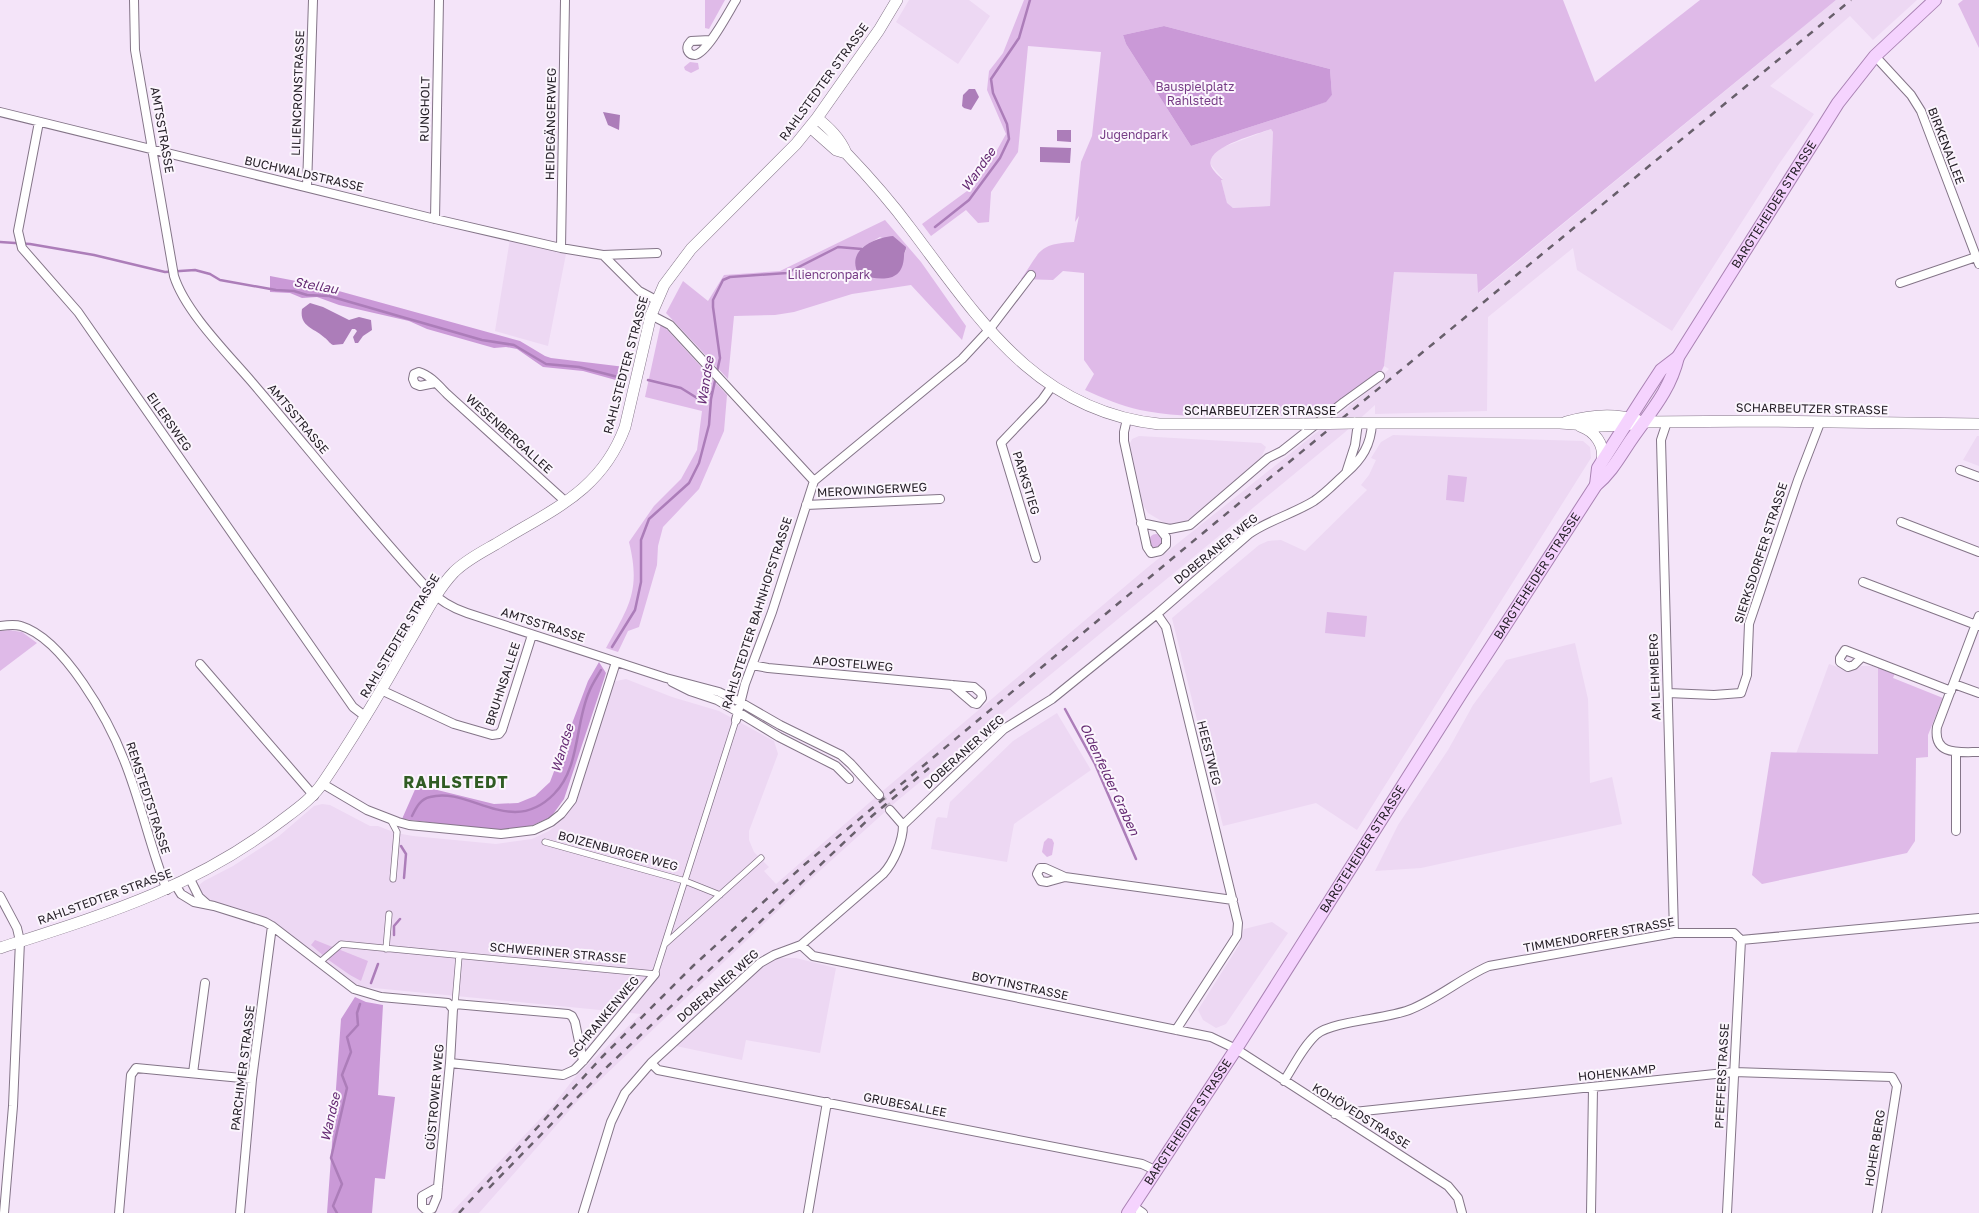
<svg xmlns="http://www.w3.org/2000/svg" width="1979" height="1213" font-family="'Golos Text',sans-serif">
<style>
.built{fill:#edd8f3}
.green{fill:#dfbae8;fill-rule:evenodd}
.forest{fill:#ca99d7}
.water{fill:#ac7db9}
.lines{fill:none;stroke-linecap:round;stroke-linejoin:round}
.stream{stroke:#ac7db9;stroke-width:2.5}
.minor-tunnel{stroke:#cbbdcf;stroke-width:8;stroke-dasharray:8 4;stroke-linecap:butt}
.pedestrian-casing{stroke:#847588;stroke-width:7}
.minor-casing{stroke:#847588;stroke-width:10}
.secondary-casing{stroke:#847588;stroke-width:12}
.primary-casing{stroke:#a982b3;stroke-width:14}
.pedestrian{stroke:#fff;stroke-width:5.5}
.minor{stroke:#fff;stroke-width:8}
.secondary{stroke:#fff;stroke-width:11}
.primary{stroke:#f5d3fe;stroke-width:12}
.rail{stroke:#685f6b;stroke-width:2.5;stroke-dasharray:7 7;stroke-linecap:butt}
.secondary-bridge-casing{stroke:#847588;stroke-width:12;stroke-linecap:butt}
.secondary-bridge{stroke:#fff;stroke-width:11}
.labels{text-anchor:middle;stroke-width:4;stroke-linejoin:round;paint-order:stroke}
.street-label{font-size:12px;fill:#262028;stroke:#fbf5fd}
.park-label{font-size:12px;fill:#763b85;stroke:#fbf5fd}
.water-label{font-size:13px;font-style:italic;fill:#652a73;stroke:#fbf5fd}
.district-label{font-size:16px;font-weight:bold;letter-spacing:1px;fill:#305c23;stroke:#fbf5fd}
</style>
<rect width="100%" height="100%" fill="#f4e4f9"/>
<path class="built" d="M909,0H969L990,16L958,64L896,22Z
M1836,0H1917L1873,40L1850,16L1770,86L1814,114L1779,164L1672,331L1577,270L1573,248L1488,317L1487,411L1375,414V405L1344,433L897,801L813,877L577,1102L479,1213H451L554,1104L576,1076L641,1014L343,985L276,930L203,905L198,886L204,881L233,866L279,836L314,806L322,804L330,805L370,826H378L396,833L413,836L496,844L532,839L549,831L561,821L571,807L612,684L616,681L626,679L672,697L719,711L774,741L778,754L749,831V840L754,852L769,867L764,871L776,884L885,789L1148,567L1361,397L1389,369L1384,366L1394,271L1478,274L1479,293Z
M1271,129L1273,132L1270,206L1233,208L1227,204L1221,180L1223,179L1211,165L1210,159L1214,152L1221,148Z
M510,239L566,254L548,346L495,331Z
M1393,435L1583,441L1590,447L1591,458L1357,830L1316,803L1223,826L1172,618L1259,545L1268,541L1281,540L1305,551L1367,490L1361,485L1369,475L1376,460L1371,458L1381,442Z
M1139,436L1261,443L1266,447L1261,458L1193,517L1181,523L1168,525L1148,513L1143,505L1130,444L1132,439Z
M1977,436H1979V466L1963,460Z
M1575,643L1588,699L1590,783L1612,777L1622,824L1421,868L1375,871L1398,825L1448,750L1473,705L1506,660Z
M1829,664L1849,671L1861,666H1878V754H1796Z
M1057,713L1091,770L1014,824L1007,862L931,849L936,819L938,817L947,818L950,802L1013,741Z
M1272,922L1288,933L1226,1024L1216,1028L1203,1020L1198,1010L1239,945L1244,929Z
M776,958H796L836,968L820,1053L746,1040L742,1060L676,1046L764,964Z"/>
<path class="green" d="M705,0H725L709,29L705,28Z
M1024,0H1563L1595,82L1700,0H1836L1478,293L1477,274L1394,272L1384,366L1380,374L1336,404H1317L1318,415C1262,415 1194,421 1140,410C1121,406 1103,398 1085,390L1094,374L1084,360V273L1063,271L1053,280L1021,279C1041,252 1036,244 1074,242L1079,216L1075,222L1081,162L1092,136L1101,52L1028,46L1018,152L991,192L989,222L978,223L966,210L931,236L922,224L967,191L970,192L987,168L1006,134L987,90L989,71L1003,53ZM1164,26L1330,69L1332,95L1325,102L1300,111L1191,146L1126,44L1123,35ZM1271,129L1273,132L1270,206L1233,208L1227,203L1221,180H1223C1219,176 1213,171 1211,166C1204,147 1258,134 1271,129Z
M1963,0H1979V48L1958,4Z
M690,62L698,63L699,69L691,73L685,70L684,67Z
M885,220L921,262L966,326L962,340L911,285L852,294L794,312L775,315L734,316L728,379L666,313L683,281L708,301L724,275L780,271ZM880,237L906,250L904,254L860,249Z
M661,323L727,395L724,431L699,489L663,527L658,546L657,565L639,627L628,631L618,652L606,648C629,606 641,591 629,542L654,506L681,479L697,450L702,411L645,397Z
M1448,475L1467,477L1464,502L1446,500Z
M1149 541a7 7 0 1 1 14 0a7 7 0 1 1-14 0Z
M1327,612L1367,616L1365,637L1325,633Z
M9,630L22,632L37,643L0,671V631Z
M1878,666L1895,673L1893,678L1943,698L1928,735V757L1916,758L1915,841L1907,853L1762,884L1752,875L1771,752L1878,754Z
M1048,838L1052,839L1054,843L1052,855L1047,857L1042,852L1044,842Z
M315,940L335,948L325,957L311,945Z
M338,949L368,961L361,981L350,975L327,959Z"/>
<path class="forest" d="M1164,26L1330,69L1332,95L1326,102L1300,111L1191,146L1126,44L1123,35Z
M270,276L317,285L520,341L545,356L551,358L625,367L623,382L583,371L543,367L517,349L506,347L494,348L427,329L409,321L339,305L317,297L302,298L290,293L270,292Z
M599,662L606,673L564,799L551,817L533,825L517,830L499,831L402,819L417,785L494,804L518,803L535,796L550,782L588,681Z
M355,997L366,1002L383,1005L378,1095L395,1097L385,1179L375,1178L372,1213H327L341,1019Z"/>
<path class="water" d="M969,89H975L979,97L971,110L964,108L962,106L963,95Z
M603,112L620,115L619,130L608,125Z
M1057,130H1071V142L1057,141Z
M1040,147L1071,148L1070,163L1040,162Z
M893,236L906,247C906,251 904,252 904,256C903,284 880,280 859,275C845,251 873,238 893,236Z
M310,303L323,307L349,320L359,317L371,320L372,330L363,336L358,343H355L353,337L357,331L355,329H352L343,344L333,345C329,343 328,340 325,338C315,328 299,327 302,309Z"/>
<g class="lines">
<path class="stream" d="M935,227L969,200L1000,158L1009,139L1007,124L993,93L991,79L1019,38L1030,0
M0,242L30,244L94,255L165,272L195,270L210,274L220,280L276,290L294,291L307,295L329,296L482,340L514,345L546,364L579,367L622,378
M648,380L681,388L697,398H702L712,392
M612,647L635,610L641,582V540L649,519L689,483L699,463L709,425L711,399L720,358L713,307V300L723,280L730,277L787,273L838,247L862,249
M1065,709L1095,764L1136,859
M412,816C416,808 420,799 430,797C470,786 511,838 554,794C580,768 575,724 589,692C592,684 597,677 601,670
M401,846L406,854L404,878
M394,935V926L400,919
M371,983L378,964
M337,1213L333,1206L342,1184L331,1158L347,1088L342,1075L351,1052L347,1037L358,1025L357,1013L360,1004"/>
<path class="minor-tunnel" d="M879,795L890,810"/>
<g class="pedestrian-casing">
<path id="pedestrian" d="M390,819L397,832L393,879
M545,842L685,881L720,895
M665,944L761,858
M386,949L389,914
M320,962L341,944L655,974L736,720
M455,1004L459,956"/>
</g>
<g class="minor-casing">
<path id="minor" d="M134,0L135,50L174,276C185,311 226,352 251,381C310,450 366,522 428,589C439,600 452,608 467,613L666,678L719,692L740,702L780,725L841,755L851,764L879,795
M710,40L691,41L688,45C686,50 689,55 695,55C708,52 728,13 736,0
M1875,56L1911,95L1921,111L1979,264
M0,112L435,219L561,248L603,255L639,291L656,300
M39,122L18,231L22,248L78,312L353,707L366,717
M307,187L313,0
M435,219L439,0
M561,248L565,0
M603,255L657,253
M1900,283L1976,257
M651,315L670,325L814,481
M435,383L420,386L415,384L413,379L414,374L419,372C430,375 439,386 447,394L566,502
M1127,419L1124,432V441L1147,547L1151,553L1160,551L1166,545V537L1159,528
M1667,422L1661,440L1674,933
M1960,470L1979,477
M1346,473L1355,445L1358,423
M806,505L940,499
M1901,522L1979,552
M1141,523L1170,529L1190,525L1268,458L1282,451L1344,402L1380,376
M1036,558L1001,443L1042,400L1052,386
M1863,582L1979,626
M1157,614L1166,627L1238,923L1237,936L1176,1030
M1979,616L1937,727C1933,756 1959,752 1979,752
M0,626C7,625 15,624 21,626C64,639 109,721 124,760C141,802 150,847 167,890
M1862,657L1854,665L1848,667L1840,662V658L1845,650L1951,691
M200,664L314,796
M752,665L768,668L974,687L981,693L982,698L977,704L973,703L952,685
M672,682L690,691L717,700L738,712L779,737L836,766L849,779
M1954,684L1979,693
M381,690L454,724L492,735L499,734L502,730L532,635
M1668,693L1714,695L1741,693L1747,675L1749,624L1798,480L1820,423
M736,720L745,684L772,612L814,481L962,359L989,330L1031,275
M1956,752V831
M323,784L367,810L398,822L409,825L501,834L534,830L551,822L561,814L572,800L616,662
M890,810L903,825
M1065,877L1047,882L1041,881L1037,874L1040,868H1045L1065,877L1233,900
M190,879L199,897L207,904
M176,886L181,894L194,902L214,906L265,922L272,926L354,989L381,997L448,1003L453,1009
M0,896L17,928L20,941L13,1106L4,1213
M1741,940L1979,918
M801,945L813,956L1211,1037L1236,1049L1448,1186L1458,1198L1462,1213
M453,1009L455,1004L568,1014L572,1016L575,1022L583,1061
M450,1063L563,1075L574,1070L583,1061L655,974
M651,1063L658,1070L1142,1164L1155,1170
M193,1073L205,983
M1284,1081C1294,1066 1303,1046 1317,1034C1334,1021 1386,1019 1409,1010C1438,999 1461,978 1489,966L1674,933H1734L1741,940
M1335,1114L1734,1072L1892,1077L1897,1086L1877,1213
M438,1187L422,1196V1206L425,1209H432L437,1197L450,1063L453,1009
M1133,1206L1143,1213
M119,1213L131,1075L136,1068L252,1079
M240,1213L252,1079L272,926
M583,1213L611,1122L625,1093L651,1063L760,963L774,955L801,945L883,874C894,862 903,841 903,825L1004,729L1052,699L1157,614L1249,534C1269,520 1293,514 1314,501C1326,493 1336,482 1346,473C1362,459 1371,445 1372,423
M808,1213L827,1102
M1591,1213L1593,1088
M1727,1213L1741,940"/>
</g>
<g class="secondary-casing">
<path id="secondary" d="M817,118C829,128 840,138 846,153C869,177 891,202 911,229C979,319 1036,411 1159,424H1304
M810,127L836,150L846,153
M1566,422C1590,415 1614,413 1637,420
M1354,423H1560L1602,426L1625,425L1644,422L1769,421L1979,424
M1580,426C1595,431 1605,445 1602,461
M0,948C103,915 194,888 281,821C297,809 313,798 324,781C353,738 380,693 406,647C421,623 434,593 454,572C466,560 482,552 496,544C551,510 601,492 625,427L651,315L664,285L691,249L796,144L817,118L879,30L897,0"/>
</g>
<g class="primary-casing">
<g id="primary">
<path d="M1596,485L1598,468L1644,396L1661,370L1678,357"/>
<path id="s1" d="M1128,1213L1236,1049L1462,692L1596,485C1612,472 1621,454 1633,437C1652,410 1670,390 1678,357L1838,103L1875,56L1935,0"/>
</g>
</g>
<use href="#pedestrian" class="pedestrian"/>
<use href="#minor" class="minor"/>
<use href="#secondary" class="secondary"/>
<use href="#primary" class="primary"/>
<path class="rail" d="M489,1188L608,1066L872,816L929,768
M459,1213L602,1057L693,966L804,865L1209,528L1851,0"/>
<g class="secondary-bridge-casing">
<path id="secondary-bridge" d="M1304,424L1354,423"/>
</g>
<use href="#secondary-bridge" class="secondary-bridge"/>
</g>
<g class="labels">
<g class="street-label">
<text transform="translate(824 82) rotate(-54)" y="4">RAHLSTEDTER STRASSE</text>
<text transform="translate(298 93) rotate(-88)" y="4">LILIENCRONSTRASSE</text>
<text transform="translate(425 109) rotate(-89)" y="4">RUNGHOLT</text>
<text transform="translate(551 124) rotate(-89)" y="4">HEIDEGÄNGERWEG</text>
<text transform="translate(162 130) rotate(80)" y="4">AMTSSTRASSE</text>
<text transform="translate(1946 146) rotate(69)" y="4">BIRKENALLEE</text>
<text transform="translate(304 174) rotate(13)" y="4">BUCHWALDSTRASSE</text>
<text dy="4" stroke="none"><textPath href="#s1" startOffset="1199">BARGTEHEIDER STRASSE</textPath></text>
<text transform="translate(626 365) rotate(-75)" y="4">RAHLSTEDTER STRASSE</text>
<text transform="translate(1812 409) rotate(1)" y="4">SCHARBEUTZER STRASSE</text>
<text x="1260" y="415">SCHARBEUTZER STRASSE</text>
<text transform="translate(298 419) rotate(50)" y="4">AMTSSTRASSE</text>
<text transform="translate(169 422) rotate(55)" y="4">EILERSWEG</text>
<text transform="translate(509 434) rotate(42)" y="4">WESENBERGALLEE</text>
<text transform="translate(1026 483) rotate(73)" y="4">PARKSTIEG</text>
<text transform="translate(872 490) rotate(-3)" y="4">MEROWINGERWEG</text>
<text transform="translate(1216 549) rotate(-39)" y="4">DOBERANER WEG</text>
<text transform="translate(1761 553) rotate(-72)" y="4">SIERKSDORFER STRASSE</text>
<text dy="4" stroke="none"><textPath href="#s1" startOffset="757">BARGTEHEIDER STRASSE</textPath></text>
<text transform="translate(757 613) rotate(-72)" y="4">RAHLSTEDTER BAHNHOFSTRASSE</text>
<text transform="translate(543 625) rotate(18)" y="4">AMTSSTRASSE</text>
<text transform="translate(400 636) rotate(-59)" y="4">RAHLSTEDTER STRASSE</text>
<text transform="translate(853 664) rotate(5)" y="4">APOSTELWEG</text>
<text transform="translate(1655 677) rotate(-92)" y="4">AM LEHMBERG</text>
<text transform="translate(503 684) rotate(-72)" y="4">BRUHNSALLEE</text>
<text transform="translate(964 752) rotate(-42)" y="4">DOBERANER WEG</text>
<text transform="translate(1209 753) rotate(76)" y="4">HEESTWEG</text>
<text transform="translate(148 798) rotate(72)" y="4">REMSTEDTSTRASSE</text>
<text dy="4" stroke="none"><textPath href="#s1" startOffset="433">BARGTEHEIDER STRASSE</textPath></text>
<text transform="translate(618 851) rotate(15)" y="4">BOIZENBURGER WEG</text>
<text transform="translate(105 897) rotate(-20)" y="4">RAHLSTEDTER STRASSE</text>
<text transform="translate(1599 935) rotate(-10)" y="4">TIMMENDORFER STRASSE</text>
<text transform="translate(558 953) rotate(5)" y="4">SCHWERINER STRASSE</text>
<text transform="translate(718 986) rotate(-41)" y="4">DOBERANER WEG</text>
<text transform="translate(1020 986) rotate(12)" y="4">BOYTINSTRASSE</text>
<text transform="translate(604 1017) rotate(-50)" y="4">SCHRANKENWEG</text>
<text transform="translate(243 1068) rotate(-83)" y="4">PARCHIMER STRASSE</text>
<text transform="translate(1617 1073) rotate(-6)" y="4">HOHENKAMP</text>
<text transform="translate(1722 1076) rotate(-87)" y="4">PFEFFERSTRASSE</text>
<text transform="translate(435 1097) rotate(-85)" y="4">GÜSTROWER WEG</text>
<text transform="translate(905 1105) rotate(11)" y="4">GRUBESALLEE</text>
<text transform="translate(1361 1116) rotate(32)" y="4">KOHÖVEDSTRASSE</text>
<text dy="4" stroke="none"><textPath href="#s1" startOffset="109">BARGTEHEIDER STRASSE</textPath></text>
<text transform="translate(1875 1148) rotate(-81)" y="4">HOHER BERG</text>
</g>
<g class="park-label">
<text x="1195" y="91">Bauspielplatz<tspan x="1195" dy="14">Rahlstedt</tspan></text>
<text x="1134" y="139">Jugendpark</text>
<text x="829" y="279">Liliencronpark</text>
</g>
<g class="water-label">
<text transform="translate(978 169) rotate(-55)" y="5">Wandse</text>
<text transform="translate(316 285) rotate(10)" y="5">Stellau</text>
<text transform="translate(705 381) rotate(-81)" y="5">Wandse</text>
<text transform="translate(562 748) rotate(-73)" y="5">Wandse</text>
<text transform="translate(1110 779) rotate(65)" y="5">Oldenfelder Graben</text>
<text transform="translate(330 1117) rotate(-77)" y="5">Wandse</text>
</g>
<g class="district-label">
<text x="456" y="788">RAHLSTEDT</text>
</g>
</g>
</svg>
